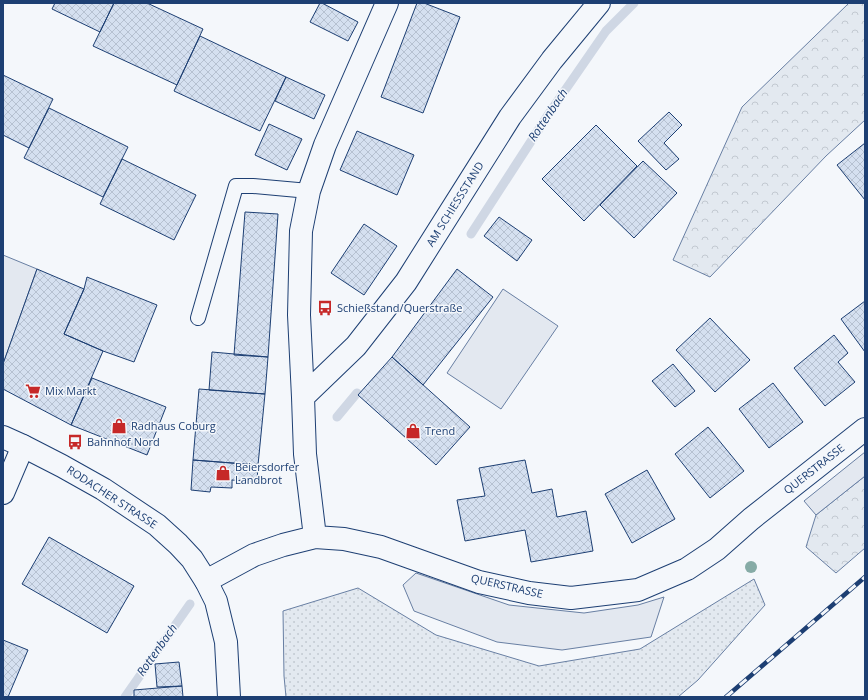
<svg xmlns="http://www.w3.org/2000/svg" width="868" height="700" font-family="'Open Sans',sans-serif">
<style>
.grass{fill:url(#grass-dots);stroke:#687fa3}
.forest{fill:url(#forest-crowns);stroke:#687fa3}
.parking{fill:#e3e8f0;stroke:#687fa3}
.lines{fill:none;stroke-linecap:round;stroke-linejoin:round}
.stream{stroke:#cfd7e4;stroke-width:9}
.building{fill:url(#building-cross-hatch);stroke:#1d3f73}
.lane-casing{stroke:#1d3f73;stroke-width:16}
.street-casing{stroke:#1d3f73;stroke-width:24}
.secondary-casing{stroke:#1d3f73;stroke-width:24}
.lane{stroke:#f4f7fb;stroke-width:14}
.street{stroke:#f4f7fb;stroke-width:22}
.secondary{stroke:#f4f7fb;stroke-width:22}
.rail-casing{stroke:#1d3f73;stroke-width:4.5}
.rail{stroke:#f4f7fb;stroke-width:3;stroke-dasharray:9;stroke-linecap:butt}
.tree{fill:#86aba6}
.labels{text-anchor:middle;stroke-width:3;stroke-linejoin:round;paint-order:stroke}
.street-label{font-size:11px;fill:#1d3f73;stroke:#f4f7fb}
.poi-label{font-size:11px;fill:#1d3f73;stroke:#f4f7fb;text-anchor:start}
.water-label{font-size:12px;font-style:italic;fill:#1d3f73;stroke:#f4f7fb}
</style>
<defs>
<pattern id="grass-dots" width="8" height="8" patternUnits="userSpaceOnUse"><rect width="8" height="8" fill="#e3e9f0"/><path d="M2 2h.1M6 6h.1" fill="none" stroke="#c2c9d1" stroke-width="1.8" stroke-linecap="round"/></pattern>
<pattern id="forest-crowns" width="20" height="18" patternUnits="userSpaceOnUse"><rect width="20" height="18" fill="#e3e9f0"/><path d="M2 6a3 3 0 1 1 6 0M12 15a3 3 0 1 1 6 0" fill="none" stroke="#c2c9d1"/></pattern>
<pattern id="building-cross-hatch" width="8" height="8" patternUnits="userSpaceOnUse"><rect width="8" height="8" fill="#d5e0f0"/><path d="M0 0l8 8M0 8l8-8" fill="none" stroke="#b6c1d1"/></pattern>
</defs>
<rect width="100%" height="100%" fill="#f4f7fb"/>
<path class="grass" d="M754,579L765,605L698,680L678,697H286L284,676L283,611L358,588L436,635L539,666L640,649Z"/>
<path class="forest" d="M849,3H865V120L826,156L710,277L673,260L742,107Z
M865,476V548L836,573L806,547L816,515Z"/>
<path class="parking" d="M3,255L37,269L3,364Z
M503,289L558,326L501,409L447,373Z
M865,452V476L816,515L804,501Z
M416,573L509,605L584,613L638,605L664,597L651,637L562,650L497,642L414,611L403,585Z"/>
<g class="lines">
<path class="stream" d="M471,234L550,112L606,31L634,3
M337,417L357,393
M125,697L190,604"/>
</g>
<path class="building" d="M55,3H114L100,32L52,9Z
M114,3H147L203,29L177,85L93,46Z
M320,3H322L358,22L348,41L310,22Z
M417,3H424L460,17L423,113L381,97Z
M200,36L286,77L260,131L174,91Z
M3,75L53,99L29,148L3,135Z
M286,77L325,95L314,119L275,101Z
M49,108L128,147L103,197L24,158Z
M669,112L682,125L664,143L679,159L666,170L638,141Z
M269,124L302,139L287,170L255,155Z
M596,125L637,166L584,221L542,179Z
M357,131L414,155L397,195L340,170Z
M865,143V200L837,165Z
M122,159L196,195L174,240L100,204Z
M643,161L677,193L634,238L600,205Z
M245,212L278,214L268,357L234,355Z
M499,217L532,240L517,261L484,236Z
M364,224L397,246L364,295L331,273Z
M37,269L84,289L64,334L103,351L71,425L3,389V364Z
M457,269L493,297L423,385L392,357Z
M87,277L157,305L134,362L103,351L64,334L84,289Z
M865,301V352L841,319Z
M710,318L750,360L715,392L676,350Z
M834,335L848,353L838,362L855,382L825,406L794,368Z
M212,352L268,357L265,394L209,390Z
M392,357L470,427L436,465L358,395Z
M673,364L695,391L675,407L652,381Z
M92,378L166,407L147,455L71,425Z
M773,383L803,422L769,448L739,409Z
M199,389L265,394L258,465L193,460Z
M708,427L744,471L710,498L675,454Z
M193,460L258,465L257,482L232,480V488L211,487L210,492L191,490Z
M525,460L532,493L552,489L557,517L586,511L593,551L531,562L525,530L465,541L457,500L485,496L479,468Z
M647,470L675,519L632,543L605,494Z
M49,537L134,586L107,633L22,584Z
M3,640L28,650L8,697H3Z
M179,662L182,686L157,687L155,664Z
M182,686L183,697H134V690Z"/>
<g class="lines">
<g class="lane-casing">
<path id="lane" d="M198,318L236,186H253L309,191"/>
</g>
<g class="street-casing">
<path id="street" d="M303,397L356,346L406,282L510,117L552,60L599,3
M3,493L23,446
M315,537L305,454L303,397L299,315L301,231L309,191L325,145L387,3
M206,581L254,555L283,545L315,537L344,539L381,547L479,582L529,593L571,598L638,590L687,569L717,549L751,519L865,429"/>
</g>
<g class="secondary-casing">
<path id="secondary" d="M3,437L23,446L62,466L103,489L157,525L178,544L192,559L206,581L216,601L226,642L229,697"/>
</g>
<use href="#lane" class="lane"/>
<use href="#street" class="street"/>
<use href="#secondary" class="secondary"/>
<g class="rail-casing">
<path id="rail" d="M726,697L865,577"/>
</g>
<use href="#rail" class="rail"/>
</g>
<circle class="tree" cx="751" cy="567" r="6"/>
<defs>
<g id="bus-bare" transform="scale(1.2)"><path d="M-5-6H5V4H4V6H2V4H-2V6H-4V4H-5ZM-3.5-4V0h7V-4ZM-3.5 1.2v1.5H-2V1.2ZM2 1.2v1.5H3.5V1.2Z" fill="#c62828" stroke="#f4f7fb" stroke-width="2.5" paint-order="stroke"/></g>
<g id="supermarket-bare" transform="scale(1.2)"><path d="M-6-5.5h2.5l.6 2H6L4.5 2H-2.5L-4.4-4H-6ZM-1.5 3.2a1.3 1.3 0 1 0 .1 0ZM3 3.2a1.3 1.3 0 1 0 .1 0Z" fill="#c62828" stroke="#f4f7fb" stroke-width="2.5" paint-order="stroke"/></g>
<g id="shop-bare" transform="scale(1.2)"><path d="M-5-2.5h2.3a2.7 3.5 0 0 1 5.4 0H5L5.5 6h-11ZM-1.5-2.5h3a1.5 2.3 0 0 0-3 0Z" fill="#c62828" stroke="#f4f7fb" stroke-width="2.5" paint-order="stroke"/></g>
</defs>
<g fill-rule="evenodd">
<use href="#bus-bare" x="325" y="308"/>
<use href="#supermarket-bare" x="33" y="391"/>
<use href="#shop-bare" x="119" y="426"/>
<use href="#shop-bare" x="413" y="431"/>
<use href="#bus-bare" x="75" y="442"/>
<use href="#shop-bare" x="223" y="473"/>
</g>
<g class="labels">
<g class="street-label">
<text transform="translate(455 204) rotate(-58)" y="4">AM SCHIESSSTAND</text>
<text transform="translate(814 469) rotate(-38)" y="4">QUERSTRASSE</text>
<text transform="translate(112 497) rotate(33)" y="4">RODACHER STRASSE</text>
<text transform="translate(507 586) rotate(13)" y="4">QUERSTRASSE</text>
</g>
<g class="poi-label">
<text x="337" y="312">Schießstand/Querstraße</text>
<text x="45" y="395">Mix Markt</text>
<text x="131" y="430">Radhaus Coburg</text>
<text x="425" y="435">Trend</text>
<text x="87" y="446">Bahnhof Nord</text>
<text x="235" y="471">Beiersdorfer<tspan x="235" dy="13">Landbrot</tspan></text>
</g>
<g class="water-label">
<text transform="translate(548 115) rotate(-56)" y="4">Rottenbach</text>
<text transform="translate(157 650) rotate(-55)" y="4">Rottenbach</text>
</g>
</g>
<rect width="868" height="700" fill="none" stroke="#1d3f73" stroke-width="8"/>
</svg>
